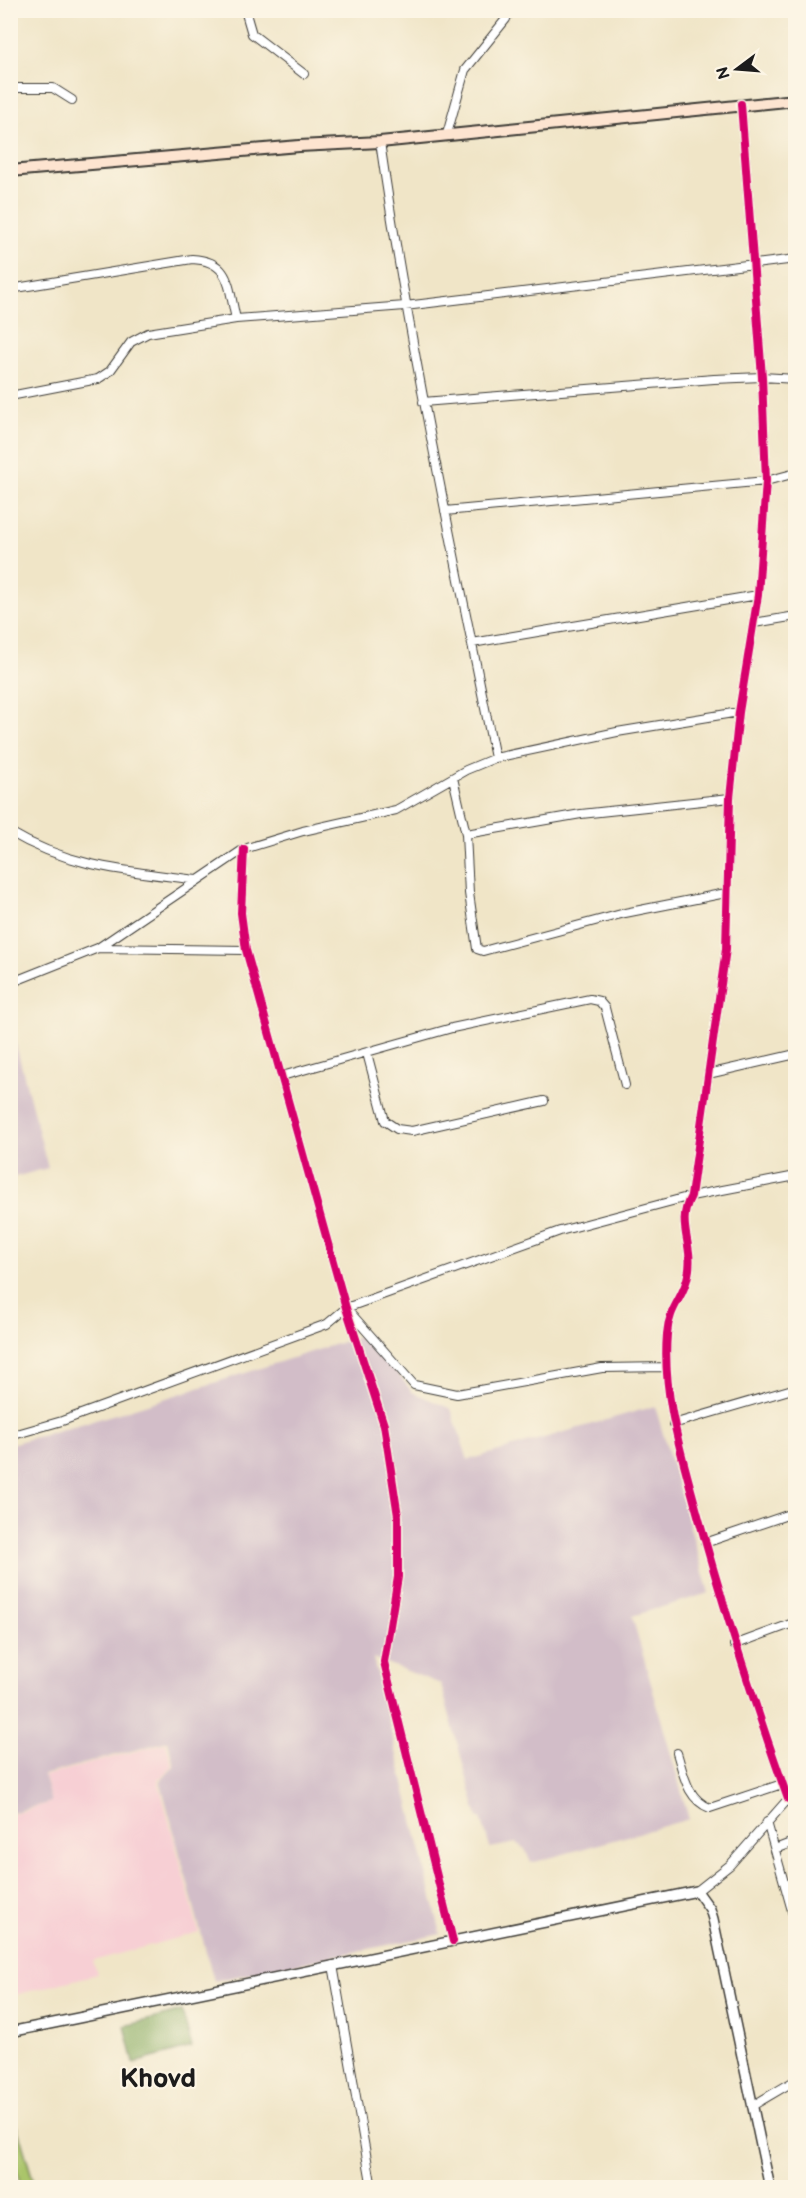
<svg xmlns="http://www.w3.org/2000/svg" width="806" height="2198" font-family="'Balsamiq Sans',sans-serif">
<style>
.built{fill:#f7cfd4}
.industrial{fill:#d2bdc8}
.green{fill:#aac56b;stroke:#637044;stroke-width:1.5}
.forest{fill:#87aa5f;stroke:#52633e;stroke-width:1.5}
.lines{fill:none;stroke-linecap:round;stroke-linejoin:round}
.minor-casing{stroke:#3c3a36;stroke-width:10}
.tertiary-casing{stroke:#3c3a36;stroke-width:12}
.secondary-casing{stroke:#3c3a36;stroke-width:14}
.minor{stroke:#fff;stroke-width:8}
.tertiary{stroke:#fff;stroke-width:9}
.secondary{stroke:#fde4d0;stroke-width:10}
.cycleway-casing{stroke:#fcf5e5;stroke-width:11}
.cycleway{stroke:#d6006c;stroke-width:8}
.labels{text-anchor:middle;stroke-width:4.5;stroke-linejoin:round;paint-order:stroke}
.town-label{font-size:27px;font-weight:bold;fill:#1c1c1c;stroke:#fcf5e5}
</style>
<rect width="100%" height="100%" fill="#fcf5e5"/>
<filter id="ink" filterUnits="userSpaceOnUse"><feTurbulence type="fractalNoise" baseFrequency=".0167" numOctaves="2"/><feDisplacementMap in="SourceGraphic" scale="12" xChannelSelector="R" yChannelSelector="G"/><feConvolveMatrix kernelMatrix="1 2 1 2 8 2 1 2 1" color-interpolation-filters="sRGB"/></filter>
<filter id="wash" filterUnits="userSpaceOnUse"><feTurbulence type="fractalNoise" baseFrequency=".008" numOctaves="4" result="noise"/><feDisplacementMap in="SourceGraphic" scale="24" xChannelSelector="R" yChannelSelector="G"/><feGaussianBlur stdDeviation="1.35" result="paint"/><feColorMatrix in="noise" values="0 0 0 0 0 0 0 0 0 0 0 0 0 0 0 0 0 1.4 0 .05"/><feComposite in="paint" operator="in"/></filter>
<g filter="url(#wash)">
<rect width="100%" height="100%" fill="#f0e5c7"/>
<path class="built" d="M166,1743L172,1766L158,1780L199,1932L93,1961L97,1974L11,1996V1815L51,1802L44,1776Z"/>
<path class="industrial" d="M11,1026L48,1168L11,1178H10Z
M368,1334L412,1392L451,1409L468,1460L655,1406L709,1593L632,1616L689,1819L531,1863L525,1849L516,1843L490,1848L481,1818H478L441,1684L373,1658L441,1934L214,1981L160,1780L174,1767L168,1741L43,1775L51,1802L11,1813V1444L119,1413Z"/>
<path class="green" d="M17,2127L34,2183L21,2186L11,2151V2129Z"/>
<path class="forest" d="M182,2011L192,2047L134,2063L125,2026Z"/>
</g>
<g filter="url(#ink)">
<g class="lines">
<g class="minor-casing">
<path id="minor" d="M245,10L252,34L304,74
M10,88H53L72,100
M741,104L762,377L766,481L758,595L739,712L730,798L726,949L691,1196C675,1225 695,1245 688,1275C684,1298 669,1306 667,1334C662,1394 681,1452 696,1508C723,1607 754,1703 788,1799
M447,134L465,70L506,19L509,10
M380,142C410,349 454,553 495,758
M10,289L192,259C231,261 228,286 236,319L405,306L796,259
M10,396L98,379L110,371L131,342L148,333L236,319
M423,402L714,379L762,377L796,379
M445,511L766,481L796,473
M754,623L796,616
M472,643L758,595
M453,778L466,834L581,814L730,798
M10,832C70,868 130,871 197,880
M466,834L469,893L477,949L483,951L625,913L726,893
M244,849L241,913L246,950L346,1308L384,1425L398,1516V1577L384,1662L453,1941
M98,948L246,950
M10,983L98,948L244,849L303,831L396,810L466,770L495,758L617,732L739,712
M367,1053L385,1121L397,1129L412,1131L544,1101
M708,1074L796,1054
M282,1076L452,1028L590,999L599,1001L605,1008L625,1085
M348,1310L414,1385L457,1394L602,1368L667,1367
M673,1424L796,1388
M10,1436L62,1421L327,1324L346,1308L560,1231L691,1196L796,1176
M705,1543L796,1512
M734,1645L796,1622
M677,1753C684,1775 687,1799 710,1808L782,1784
M767,1822L796,1925
M775,1849L796,1841
M697,1891L730,1865L796,1790
M333,1965L372,2188
M752,2106L796,2080"/>
</g>
<g class="tertiary-casing">
<path id="tertiary" d="M10,2032L697,1891L710,1909L713,1919L770,2188"/>
</g>
<g class="secondary-casing">
<path id="secondary" d="M10,171L299,146L380,142L796,100"/>
</g>
<use href="#minor" class="minor"/>
<use href="#tertiary" class="tertiary"/>
<use href="#secondary" class="secondary"/>
<g class="cycleway-casing">
<path id="cycleway" d="M741,104L762,377L766,481L758,595L739,712L730,798L726,949L691,1196C675,1225 695,1245 688,1275C684,1298 669,1306 667,1334C662,1394 681,1452 696,1508C723,1607 754,1703 788,1799
M244,849L241,913L246,950L346,1308L384,1425L398,1516V1577L384,1662L453,1941"/>
</g>
<use href="#cycleway" class="cycleway"/>
</g>
</g>
<g class="labels">
<g class="town-label">
<text x="158" y="2087">Khovd</text>
</g>
</g>
<rect width="806" height="2198" fill="none" stroke="#fcf5e5" stroke-width="36"/>
<g transform="translate(737 69) rotate(254)" stroke="#fcf5e5" stroke-width="4.5" paint-order="stroke">
<path d="M0-4.5L10 22L0 15L-10 22Z" fill="#1c1c1c"/>
<text y="-9" font-size="16" font-weight="bold" text-anchor="middle" fill="#1c1c1c">N</text>
</g>
</svg>
